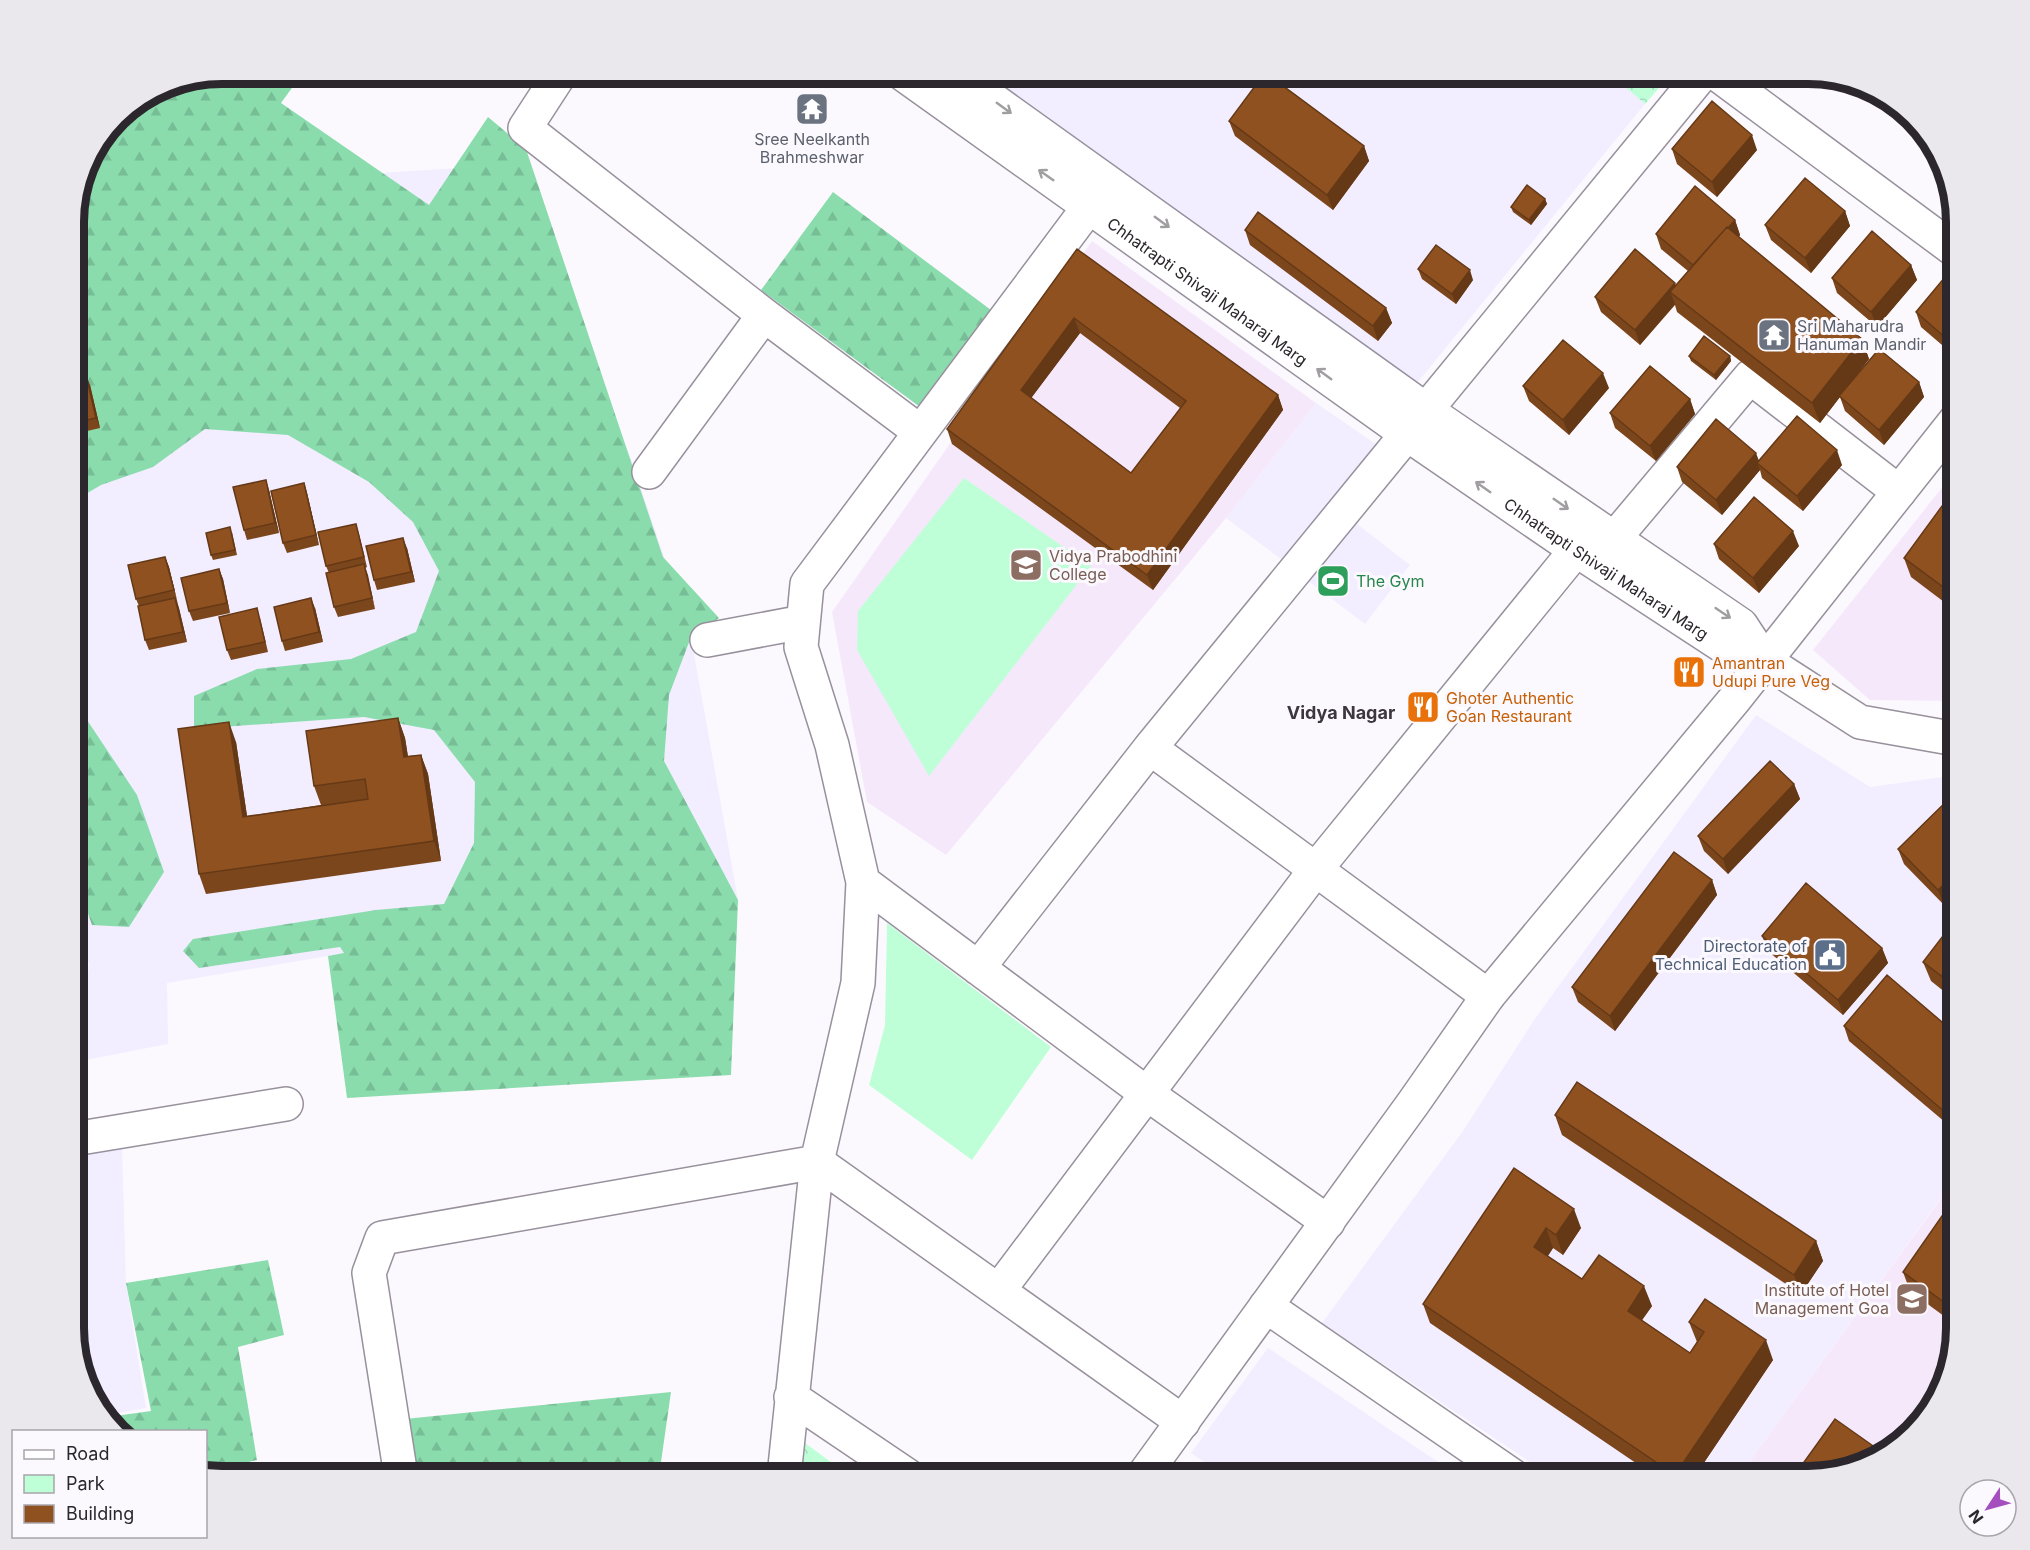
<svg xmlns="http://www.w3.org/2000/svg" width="2030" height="1550" font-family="Inter,sans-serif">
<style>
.commercial{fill:#f2edff}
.built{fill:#f5e8fb}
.green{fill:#beffd8}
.forest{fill:url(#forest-firs)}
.park{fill:url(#park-crowns)}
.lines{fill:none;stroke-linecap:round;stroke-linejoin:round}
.street-casing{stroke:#98909c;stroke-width:36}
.secondary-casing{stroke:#98909c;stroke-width:36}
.street{stroke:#fff;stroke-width:33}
.secondary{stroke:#fff;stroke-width:33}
.wall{fill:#7c461c;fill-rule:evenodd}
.shaded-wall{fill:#653916}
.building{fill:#905120;stroke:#653916;stroke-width:1.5;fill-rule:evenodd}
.oneway{stroke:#a09ea0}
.labels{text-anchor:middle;stroke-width:6;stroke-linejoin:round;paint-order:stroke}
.worship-label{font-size:16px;fill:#5b616d;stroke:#fcf9fe}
.street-label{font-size:16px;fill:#2b272c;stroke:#fcf9fe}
.education-label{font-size:16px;fill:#785e54;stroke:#fcf9fe;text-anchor:start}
.leisure-label{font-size:16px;fill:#27864d;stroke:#fcf9fe;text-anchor:start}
.food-label{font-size:16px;fill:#c56008;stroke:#fcf9fe;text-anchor:start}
.service-label{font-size:16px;fill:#4e5e75;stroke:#fcf9fe;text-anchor:end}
.neighbourhood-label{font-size:18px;font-weight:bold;fill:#3d3640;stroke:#fcf9fe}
.rim{fill:none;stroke:#2b272c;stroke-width:8}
</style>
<defs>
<pattern id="forest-firs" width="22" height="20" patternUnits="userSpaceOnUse" patternTransform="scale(1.5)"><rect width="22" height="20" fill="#8adcad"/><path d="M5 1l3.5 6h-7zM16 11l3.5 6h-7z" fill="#77bd95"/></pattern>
<pattern id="park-crowns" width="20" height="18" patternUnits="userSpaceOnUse" patternTransform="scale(1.5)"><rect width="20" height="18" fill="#beffd8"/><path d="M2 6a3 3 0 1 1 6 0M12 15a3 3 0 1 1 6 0" fill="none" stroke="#a3dbba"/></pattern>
</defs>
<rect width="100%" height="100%" fill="#fcf9fe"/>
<path class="commercial" d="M977,74H1610L1645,104L1417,383Z
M521,164L634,467L691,637L738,900L328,956L167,983L168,1044L80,1061L89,964L74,922V212L79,192Z
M1316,403L1380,447L1285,562L1226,518Z
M1353,521L1410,565L1365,624L1307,580Z
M1756,715L1870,787L1950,776L1956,779V1177L1739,1476H1551L1322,1323L1463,1131L1534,1020Z
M122,1148L126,1283L146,1408L107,1415L89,1394L76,1347L79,1154Z
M1268,1348L1459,1476H1225L1191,1453Z"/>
<path class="built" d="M1092,241L1316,403L1226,518L946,855L867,802L832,612Z
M1956,470V701L1870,700L1813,650Z
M1956,1178V1328L1948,1376L1926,1419L1873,1461L1808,1476H1739Z"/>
<path class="green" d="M964,478L1091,566L929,776L857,650L858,611Z
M887,923L1051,1047L972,1160L869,1085L885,1025Z"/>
<path class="forest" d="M222,74H302L281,103L429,205L488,117L526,149L663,557L719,618L691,637L669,695L664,761L738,900L731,1075L347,1098L328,956L344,953L340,947L199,968L183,951L193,939L376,910L444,904L474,843L475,782L434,730L364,717L194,729V696L257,669L351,659L416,632L439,571L413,522L369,482L288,435L205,429L153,467L101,485L74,501V212L89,156L124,111L166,85Z
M833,192L991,310L920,407L761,290Z
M74,689L79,708L137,795L164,872L129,927L92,925L74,874Z
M268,1260L284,1335L238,1347L257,1460L206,1472V1432L120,1431L108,1417L151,1411L126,1283Z
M671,1392L659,1476H639L635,1470L609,1476H416L405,1419Z"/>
<path class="park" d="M1610,74H1671L1645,104Z
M805,1443L850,1476H801Z"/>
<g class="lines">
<g class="street-casing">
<path id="street" d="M560,74L525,128L764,315L919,431
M1717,74L1956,251
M1426,410L1702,74
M649,472L764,315
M1613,540L1750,377L1899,492
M707,640L803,622
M1150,748L1488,996
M863,882L1146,1093L1328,1222
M978,968L1150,748L1407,434
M74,1139L286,1104
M999,1290L1316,869L1576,550
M1266,1306L1513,1476
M791,1397L908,1476
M401,1476L369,1273L382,1238L817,1162L1183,1422
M784,1476L817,1162L858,983L863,882L832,745L801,647L807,584L1106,184"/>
</g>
<g class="secondary-casing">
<g id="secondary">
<path id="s1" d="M903,74L1407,434L1576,550L1729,650L1764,660L1860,722L1956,739"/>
<path d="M957,74L1426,410L1741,625L1764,660"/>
<path d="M1143,1476L1414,1102L1488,996L1734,700L1956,420"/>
</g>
</g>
<use href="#street" class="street"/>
<use href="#secondary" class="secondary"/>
</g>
<path class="wall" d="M1229,121L1364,146L1369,161L1333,210L1235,136Z
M1672,149L1757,150L1717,197L1677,164Z
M1545,199L1547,204L1531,225L1513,212L1511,207Z
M1845,211L1850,226L1811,273L1771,240L1765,225Z
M1735,220L1740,235L1739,237L1862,339L1869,359L1854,378L1919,382L1924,397L1884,445L1845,411L1840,397L1820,423L1677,312L1675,305L1640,345L1601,312L1595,297L1676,285L1688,271L1661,249L1656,234Z
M1245,230L1386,308L1392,323L1378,341L1250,245Z
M1077,249L1278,395L1283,410L1153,590L952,444L947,429ZM1080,333L1180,408L1131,473L1031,398Z
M1911,265L1917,280L1877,327L1837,293L1832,278Z
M1956,266V357L1921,327L1916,312Z
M1418,269L1473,280L1456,304L1422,279Z
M1689,356H1730L1731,361L1716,380L1691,361Z
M74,378L90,385L100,428L74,434Z
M1523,386L1609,388L1569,435L1529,401Z
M1690,399L1695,414L1656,461L1615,428L1610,413Z
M1759,461L1842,465L1803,511L1762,478L1760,470L1722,515L1682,482L1677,467Z
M304,483L307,493L319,545L287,553L283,543Z
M1956,487V611L1911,577L1904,558Z
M269,490L279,533L247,540L244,530Z
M356,524L359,534L367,567L365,568L375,609L338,617L334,607L329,573L326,566Z
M232,532L237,555L213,560L211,555Z
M1714,544L1799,546L1759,593L1719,559Z
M407,548L415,582L377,590L374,580Z
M165,557L169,567L187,642L149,650L145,640L139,606L136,599Z
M219,569L223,579L230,613L193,621L189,611Z
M315,608L323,642L285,651L282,641Z
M260,618L268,652L231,660L227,650Z
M398,718L405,738L408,756L421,755L428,774L441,861L206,894L199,874L236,742L247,816L321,805L314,786Z
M1794,784L1800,799L1728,874L1704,851L1698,836Z
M1956,792L1944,905L1904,864L1898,849Z
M1712,880L1717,895L1615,1031L1578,1002L1572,987Z
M1956,919V1001L1931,981L1923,962Z
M1762,936L1882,948L1888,963L1843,1015L1768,951Z
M1844,1026L1956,1034L1952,1128L1849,1041Z
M1555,1115L1816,1241L1823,1261L1801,1294L1562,1135Z
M1514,1168L1581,1228L1563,1255L1553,1248L1548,1256L1582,1279L1652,1306L1642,1320L1690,1353L1697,1342L1689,1322L1773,1360L1695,1476H1655L1430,1323L1423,1304Z
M1956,1196V1325L1910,1291L1903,1272Z"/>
<path class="shaded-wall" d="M1752,135L1757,150L1717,197L1712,182Z
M1364,146L1369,161L1333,210L1327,195Z
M1545,199L1547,204L1531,225L1529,220Z
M1845,211L1850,226L1811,273L1805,258Z
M1735,220L1740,235L1701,282L1695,267Z
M1911,265L1917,280L1877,327L1871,312Z
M1470,270L1473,280L1456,304L1452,294Z
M1675,283L1680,298L1670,292L1675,304L1640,345L1635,330Z
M1386,308L1392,323L1378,341L1373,326Z
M1074,318L1080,333L1026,405L1021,390Z
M1862,339L1869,359L1820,423L1812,403Z
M1730,356L1731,361L1716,380L1714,375Z
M1603,373L1609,388L1569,435L1563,420Z
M86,375L90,385L100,428L96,418Z
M1919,382L1924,397L1884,445L1879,430Z
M1278,395L1283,410L1153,590L1147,575Z
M1690,399L1695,414L1656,461L1650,446Z
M1837,450L1842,465L1803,511L1797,496Z
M1756,453L1761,466L1757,463L1760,470L1722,515L1716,500Z
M266,480L269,490L279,533L275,523Z
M304,483L307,493L319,545L316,535Z
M1793,531L1799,546L1759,593L1753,578Z
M403,538L407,548L415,582L411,572Z
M165,557L169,567L177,600L174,590Z
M364,564L368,575L375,609L372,598Z
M219,569L223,579L230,613L227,603Z
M1956,584V609L1950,592Z
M175,598L179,608L187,642L183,632Z
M311,598L315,608L323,642L319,632Z
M398,718L405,738L411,777L404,757Z
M229,722L236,742L250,836L243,817Z
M421,755L428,774L441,861L434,841Z
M1794,784L1800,799L1728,874L1723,859Z
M1956,873V893L1944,905L1938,890Z
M1712,880L1717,895L1615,1031L1610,1016Z
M1882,948L1888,963L1843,1015L1838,1000Z
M1956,1101V1122L1952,1128L1946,1113Z
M1574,1209L1581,1228L1563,1255L1556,1235Z
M1546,1228L1553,1248L1541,1266L1534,1247Z
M1816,1241L1823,1261L1801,1294L1794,1275Z
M1644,1286L1652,1306L1635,1330L1628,1311Z
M1766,1340L1773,1360L1695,1476H1676L1675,1475Z"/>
<path class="building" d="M1264,74H1267L1364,146L1327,195L1229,121Z
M1712,101L1752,135L1712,182L1672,149Z
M1805,178L1845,211L1805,258L1765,225Z
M1527,185L1545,199L1529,220L1511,207Z
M1695,186L1735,220L1728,228L1727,227L1693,265L1656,234Z
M1258,212L1386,308L1373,326L1245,230Z
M1727,227L1862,339L1812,403L1670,292Z
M1872,231L1911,265L1871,312L1832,278Z
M1436,245L1470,270L1452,294L1418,269Z
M1077,249L1278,395L1147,575L947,429ZM1074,318L1186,401L1131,473L1021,390Z
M1635,249L1675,283L1635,330L1595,297Z
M1955,265L1956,266V344L1955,346L1916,312Z
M1704,336L1730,356L1714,375L1689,356Z
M1563,340L1603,373L1563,420L1523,386Z
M1879,349L1919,382L1879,430L1839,396Z
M1650,366L1690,399L1650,446L1610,413Z
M86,375L96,418L74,423V378Z
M1797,416L1837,450L1797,496L1757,463Z
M1716,419L1756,453L1716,500L1677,467Z
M266,480L275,523L244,530L233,487Z
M304,483L316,535L283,543L271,491Z
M1956,487V584L1950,592L1904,558Z
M1754,497L1793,531L1753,578L1714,544Z
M356,524L364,557L326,566L318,532Z
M230,527L235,550L211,555L206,533Z
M403,538L411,572L374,580L366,546Z
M165,557L174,590L136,599L128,565Z
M364,564L372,598L334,607L326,573Z
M219,569L227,603L189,611L181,578Z
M175,598L183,632L145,640L138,606Z
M311,598L319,632L282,641L274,607Z
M257,608L265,642L227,650L219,617Z
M398,718L404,757L421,755L434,841L199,874L178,729L229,722L243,817L368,799L365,779L314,786L306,731Z
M1770,761L1794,784L1723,859L1698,836Z
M1956,792V873L1938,890L1898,849Z
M1674,852L1712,880L1610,1016L1572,987Z
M1806,883L1882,948L1838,1000L1762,936Z
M1956,919V987L1923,962Z
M1887,975L1956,1034V1101L1946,1113L1844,1026Z
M1577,1082L1816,1241L1794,1275L1555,1115Z
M1514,1168L1574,1209L1556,1235L1546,1228L1534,1247L1582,1279L1599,1255L1644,1286L1628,1311L1690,1353L1704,1332L1689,1322L1705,1299L1766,1340L1675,1475L1423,1304Z
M1956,1196V1311L1903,1272Z
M1835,1419L1883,1453L1873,1461L1808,1476H1794Z"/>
<defs><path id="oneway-shaft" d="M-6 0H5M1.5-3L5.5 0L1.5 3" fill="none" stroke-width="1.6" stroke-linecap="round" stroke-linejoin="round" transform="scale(1.5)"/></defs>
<g class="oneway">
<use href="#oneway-shaft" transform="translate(1004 108) rotate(36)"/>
<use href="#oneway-shaft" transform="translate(1046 175) rotate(-145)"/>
<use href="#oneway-shaft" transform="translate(1162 222) rotate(36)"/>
<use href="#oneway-shaft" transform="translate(1324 374) rotate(-144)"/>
<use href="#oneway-shaft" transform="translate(1483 487) rotate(-145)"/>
<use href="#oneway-shaft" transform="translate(1561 504) rotate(35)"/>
<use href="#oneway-shaft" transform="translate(1723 613) rotate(34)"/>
</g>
<defs>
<g id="temple-square" transform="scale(1.725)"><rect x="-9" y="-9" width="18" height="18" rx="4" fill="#6b7280" stroke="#fcf9fe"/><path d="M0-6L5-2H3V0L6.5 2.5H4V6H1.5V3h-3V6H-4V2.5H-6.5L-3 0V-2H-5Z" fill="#fff"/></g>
<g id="university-square" transform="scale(1.725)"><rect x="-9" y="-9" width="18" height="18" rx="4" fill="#8d6e63" stroke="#fcf9fe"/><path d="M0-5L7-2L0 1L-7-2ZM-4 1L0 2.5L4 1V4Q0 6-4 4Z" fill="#fff"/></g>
<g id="stadium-square" transform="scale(1.725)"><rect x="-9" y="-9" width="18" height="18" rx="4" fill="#2e9e5b" stroke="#fcf9fe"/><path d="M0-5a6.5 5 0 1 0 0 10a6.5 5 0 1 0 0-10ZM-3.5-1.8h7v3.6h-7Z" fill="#fff"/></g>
<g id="restaurant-square" transform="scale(1.725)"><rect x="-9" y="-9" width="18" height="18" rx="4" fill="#e8710a" stroke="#fcf9fe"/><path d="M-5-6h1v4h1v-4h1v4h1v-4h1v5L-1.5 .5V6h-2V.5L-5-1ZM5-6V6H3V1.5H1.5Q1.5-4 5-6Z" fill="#fff"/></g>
<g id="civic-square" transform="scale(1.725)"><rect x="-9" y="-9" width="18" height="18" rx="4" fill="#5c6f8a" stroke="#fcf9fe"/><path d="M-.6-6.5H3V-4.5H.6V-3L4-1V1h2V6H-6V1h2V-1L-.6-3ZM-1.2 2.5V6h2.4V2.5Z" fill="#fff"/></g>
</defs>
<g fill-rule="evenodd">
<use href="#temple-square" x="812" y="109"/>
<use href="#temple-square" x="1774" y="335"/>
<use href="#university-square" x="1026" y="565"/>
<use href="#stadium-square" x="1333" y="581"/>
<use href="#restaurant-square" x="1689" y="672"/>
<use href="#restaurant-square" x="1423" y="707"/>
<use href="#civic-square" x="1830" y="955"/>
<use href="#university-square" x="1912" y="1299"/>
</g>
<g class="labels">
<g class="worship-label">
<text x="812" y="145">Sree Neelkanth<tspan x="812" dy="18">Brahmeshwar</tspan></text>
<text x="1797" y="332" text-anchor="start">Sri Maharudra<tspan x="1797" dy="18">Hanuman Mandir</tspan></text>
</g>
<g class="street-label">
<text dy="6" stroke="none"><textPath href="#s1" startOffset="374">Chhatrapti Shivaji Maharaj Marg</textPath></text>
<text dy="6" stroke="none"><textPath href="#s1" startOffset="860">Chhatrapti Shivaji Maharaj Marg</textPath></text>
</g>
<g class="education-label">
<text x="1049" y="562">Vidya Prabodhini<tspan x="1049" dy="18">College</tspan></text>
<text x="1889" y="1296" text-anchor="end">Institute of Hotel<tspan x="1889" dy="18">Management Goa</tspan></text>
</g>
<g class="leisure-label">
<text x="1356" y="587">The Gym</text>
</g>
<g class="food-label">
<text x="1712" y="669">Amantran<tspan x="1712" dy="18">Udupi Pure Veg</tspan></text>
<text x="1446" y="704">Ghoter Authentic<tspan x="1446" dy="18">Goan Restaurant</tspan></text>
</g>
<g class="service-label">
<text x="1807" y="952">Directorate of<tspan x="1807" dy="18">Technical Education</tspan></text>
</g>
<g class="neighbourhood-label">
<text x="1341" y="719">Vidya Nagar</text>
</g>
</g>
<path d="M0 0H2030V1550H0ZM222 84H1808A138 138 0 0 1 1946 222V1328A138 138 0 0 1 1808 1466H222A138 138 0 0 1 84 1328V222A138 138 0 0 1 222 84Z" fill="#ebe8ed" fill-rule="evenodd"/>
<path class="rim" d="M222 84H1808A138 138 0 0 1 1946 222V1328A138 138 0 0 1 1808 1466H222A138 138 0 0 1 84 1328V222A138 138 0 0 1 222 84Z"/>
<rect x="12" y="1430" width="195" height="108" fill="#fcf9fe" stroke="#a8a5aa" stroke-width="1.5"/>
<rect x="24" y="1450" width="30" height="9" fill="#ffffff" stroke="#a8a5aa" stroke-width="1.5"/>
<text x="66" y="1460" font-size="18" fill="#2b272c">Road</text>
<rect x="24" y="1475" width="30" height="18" fill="#beffd8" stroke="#a8a5aa" stroke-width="1.5"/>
<text x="66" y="1490" font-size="18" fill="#2b272c">Park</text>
<rect x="24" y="1505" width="30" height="18" fill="#905120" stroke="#a8a5aa" stroke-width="1.5"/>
<text x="66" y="1520" font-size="18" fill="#2b272c">Building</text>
<g transform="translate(1988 1508) rotate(234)"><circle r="28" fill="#fcf9fe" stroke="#a8a5aa" stroke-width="1.5"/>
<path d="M0-4.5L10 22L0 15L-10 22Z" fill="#a44fbd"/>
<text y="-9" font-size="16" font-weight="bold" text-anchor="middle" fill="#2b272c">N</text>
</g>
</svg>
